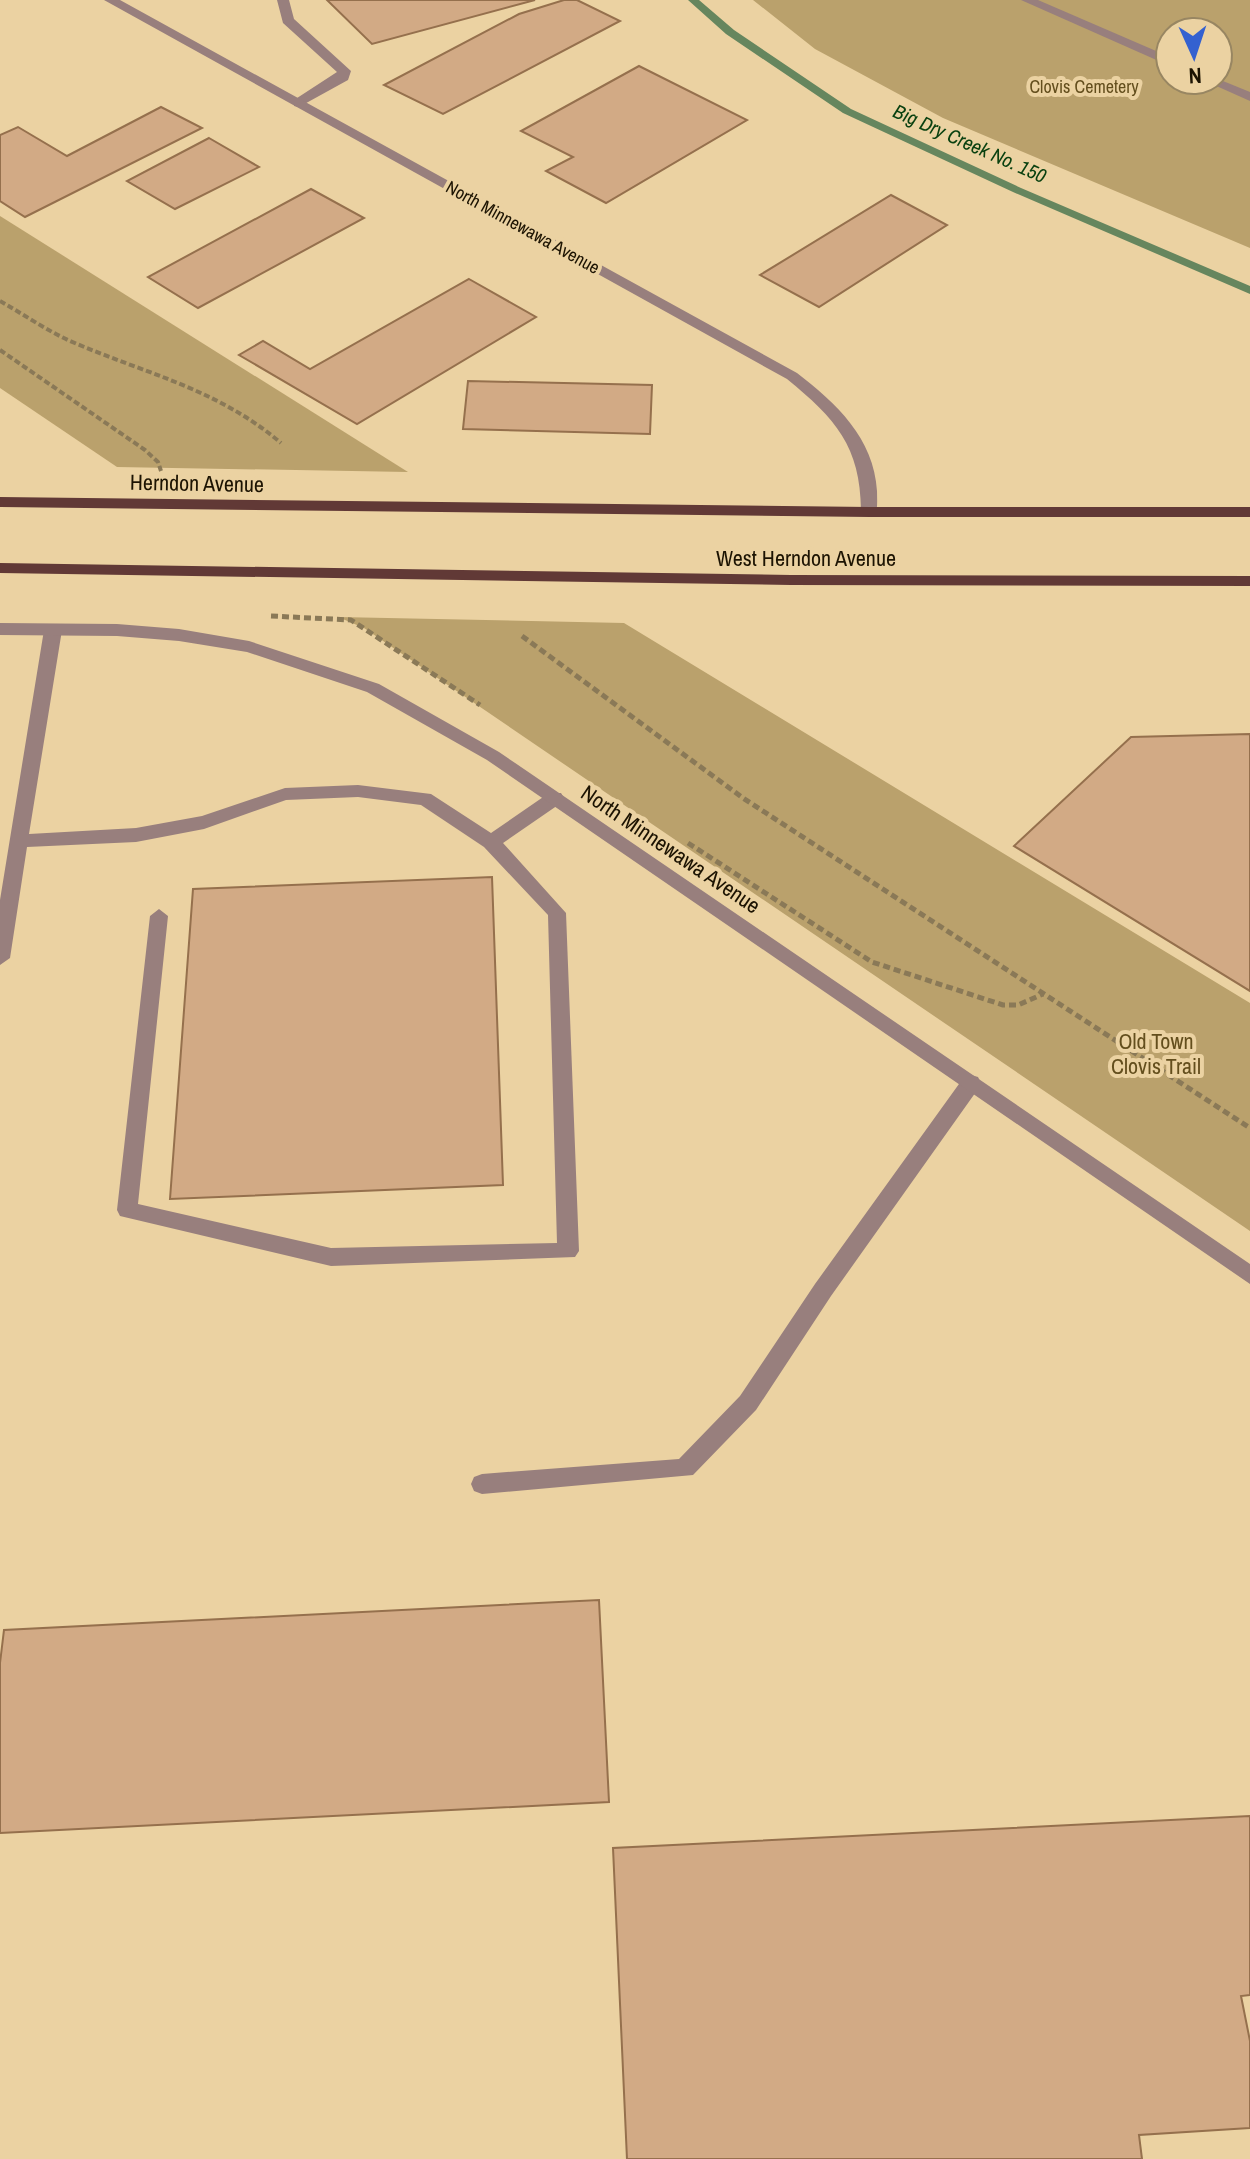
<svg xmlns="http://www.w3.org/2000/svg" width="1250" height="2159" font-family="'Archivo Narrow',sans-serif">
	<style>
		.green { fill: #baa16c; fill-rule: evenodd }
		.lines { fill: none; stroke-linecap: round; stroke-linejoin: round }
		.stream { fill: #66865e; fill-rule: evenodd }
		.building { fill: #d2aa85; stroke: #95704d; stroke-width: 2 }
		.path-far1 { stroke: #8a7957; stroke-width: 4; stroke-dasharray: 6 3; stroke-linecap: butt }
		.path { stroke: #8a7957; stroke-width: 5; stroke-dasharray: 7 4; stroke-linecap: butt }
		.lane { fill: #987f7d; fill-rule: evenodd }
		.street { fill: #987f7d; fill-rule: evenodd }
		.primary { fill: #613936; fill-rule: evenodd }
		.labels { text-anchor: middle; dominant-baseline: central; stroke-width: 8; stroke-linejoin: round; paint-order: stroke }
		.far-park-label { font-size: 18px; fill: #634e1d; stroke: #ebd2a2 }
		.far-street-label { font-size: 18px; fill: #1c1302; stroke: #ebd2a2 }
		.far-water-label { font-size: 20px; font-style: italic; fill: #0a4110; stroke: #ebd2a2 }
		.street-label { font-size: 22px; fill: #1c1302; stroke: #ebd2a2 }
		.park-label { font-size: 22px; fill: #634e1d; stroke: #ebd2a2 }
	</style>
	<rect width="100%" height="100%" fill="#ebd2a2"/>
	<g class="green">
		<path d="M753 0H1250V248L943 118 815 49ZM1170 32H1218V80H1170Z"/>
		<polygon points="0,216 408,472 117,467 0,388"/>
		<polygon points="338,617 624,623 1250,1003 1250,1231 364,628"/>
	</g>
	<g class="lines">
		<polygon class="stream" points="688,0 699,0 734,30 851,109 1021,188 1250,286 1250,294 1013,192 843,113 726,34"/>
	</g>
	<g class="building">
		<polygon points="327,0 535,0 372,44"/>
		<polygon points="564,0 577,0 620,21 443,114 384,85 519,14"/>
		<polygon points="639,66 747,120 606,203 546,171 573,157 521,131"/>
		<polygon points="161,107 202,128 25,217 0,201 0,135 18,127 67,156"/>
		<polygon points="209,138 259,167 175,209 127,181"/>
		<polygon points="311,189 364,218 198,308 148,277"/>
		<polygon points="891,195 947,225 819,307 760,275"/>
		<polygon points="469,279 536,317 357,424 239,355 263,341 310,369"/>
		<polygon points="468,381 652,385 650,434 463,429"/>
		<polygon points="1250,734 1250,991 1014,846 1131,737"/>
		<polygon points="492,877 503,1185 170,1199 193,889"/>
		<polygon points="599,1600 609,1802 0,1833 0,1663 4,1630"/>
		<polygon points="1250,1816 1250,1995 1241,1996 1250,2041 1250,2128 1139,2135 1142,2159 627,2159 613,1848"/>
	</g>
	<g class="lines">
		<g class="path-far1">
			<path d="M0 301C23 314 46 330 70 341 146 374 216 388 281 443"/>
			<polyline points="0,350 145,450 158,462 161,471"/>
		</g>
		<g class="path">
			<polyline points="271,616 351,620 480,705"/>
			<polyline points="522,636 743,798 1250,1128"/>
			<polyline points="688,843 872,962 1003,1005 1018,1005 1043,994"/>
		</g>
		<g class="lane">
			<polygon points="277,0 289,0 294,19 351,71 348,80 299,107 294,106 294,100 337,72 283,23"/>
			<polygon points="1021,0 1038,0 1170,57 1170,66"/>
			<polygon points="1218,79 1250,92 1250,101 1203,80"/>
			<polygon points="53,624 62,630 29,834 136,828 202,816 285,788 358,785 431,794 491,833 549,793 561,793 564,798 561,803 503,843 566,913 579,1251 575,1257 331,1266 120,1216 117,1210 150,916 159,909 168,916 138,1204 331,1248 557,1243 548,915 484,847 421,805 358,797 286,800 204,829 136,842 27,847 10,958 0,965 0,900 44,630"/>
			<polygon points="971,1075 978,1077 981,1083 978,1089 831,1296 756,1410 693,1475 482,1494 474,1491 471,1484 474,1477 482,1474 679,1459 740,1396 815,1284 964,1077"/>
		</g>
		<g class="street">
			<path d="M104 0H120L797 373C836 403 874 438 877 491 877 500 878 508 875 516L869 517 861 512C861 447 836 419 787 379Z"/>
			<polygon points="0,623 117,624 179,629 249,641 379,684 499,752 1250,1264 1250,1284 487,760 367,692 247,652 179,641 117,636 0,635"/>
		</g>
		<g class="primary">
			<polygon points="0,497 869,507 1250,507 1250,517 869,517 0,507"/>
			<polygon points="0,563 791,575 1250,576 1250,586 791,585 0,573"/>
		</g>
	</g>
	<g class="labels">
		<g class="far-park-label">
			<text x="1084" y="86">Clovis Cemetery</text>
		</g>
		<g class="far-street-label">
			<text transform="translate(523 227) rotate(29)">North Minnewawa Avenue</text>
		</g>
		<g class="far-water-label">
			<text transform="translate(970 143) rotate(24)">Big Dry Creek No. 150</text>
		</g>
		<g class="street-label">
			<text transform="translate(197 483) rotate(1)">Herndon Avenue</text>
			<text x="806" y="558">West Herndon Avenue</text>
			<text transform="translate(671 849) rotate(34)">North Minnewawa Avenue</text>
		</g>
		<g class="park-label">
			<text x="1156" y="1041">Old Town<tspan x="1156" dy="25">Clovis Trail</tspan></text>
		</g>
	</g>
	<g transform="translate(1194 56) rotate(177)"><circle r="38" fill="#ebd2a2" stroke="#988662" stroke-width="2"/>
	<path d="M0-6L14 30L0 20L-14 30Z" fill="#3461d0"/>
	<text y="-12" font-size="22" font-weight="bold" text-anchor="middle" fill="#1c1302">N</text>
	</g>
</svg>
